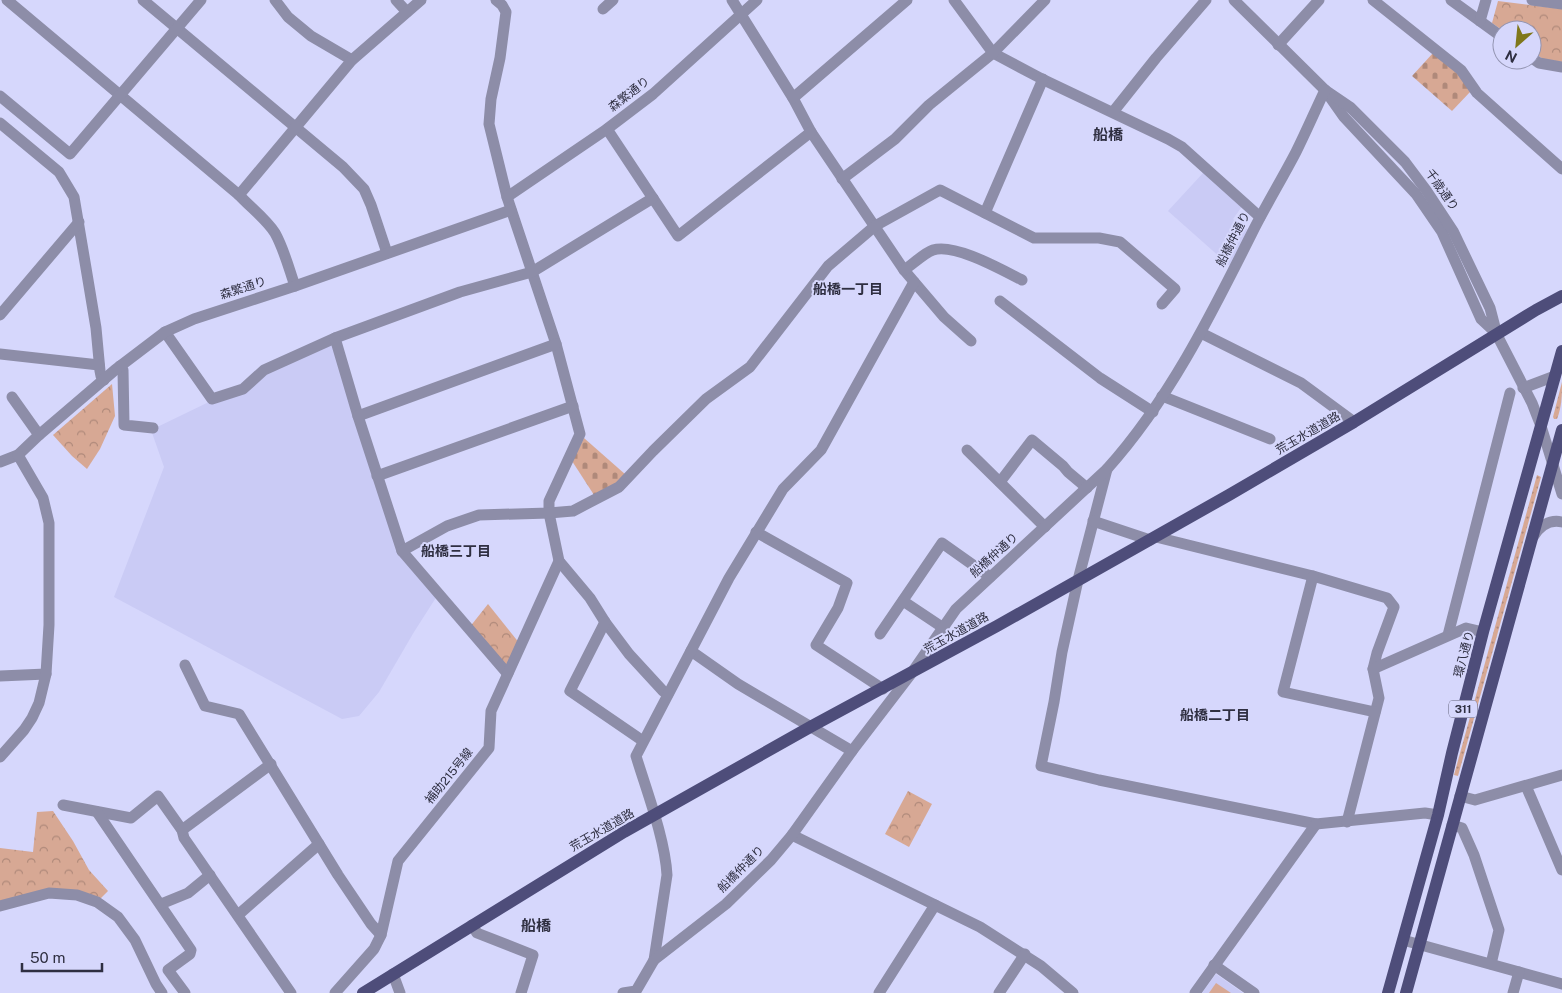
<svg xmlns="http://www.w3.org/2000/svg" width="1562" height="993" font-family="'Public Sans','Noto Sans JP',sans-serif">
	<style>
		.built { fill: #cacbf5 }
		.grass { fill: url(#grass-dots) }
		.cemetery { fill: url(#cemetery-stones) }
		.park { fill: url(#park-crowns) }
		.garden { fill: #d7a894 }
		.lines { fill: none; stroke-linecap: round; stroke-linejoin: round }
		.minor { stroke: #8d8da8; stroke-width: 11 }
		.major { stroke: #4e4d7a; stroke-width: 12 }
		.labels { text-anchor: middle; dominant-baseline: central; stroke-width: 4; stroke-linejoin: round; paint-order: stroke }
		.shield { fill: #d6d7fc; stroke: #616179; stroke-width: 1 }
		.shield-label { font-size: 11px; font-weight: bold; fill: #2f2f41 }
		.street-label { font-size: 12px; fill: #2f2f41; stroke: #d6d7fc }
		.neighbourhood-label { font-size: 14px; font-weight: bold; fill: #2f2f41; stroke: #d6d7fc }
		.quarter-label { font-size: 15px; font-weight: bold; fill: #2f2f41; stroke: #d6d7fc }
	</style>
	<defs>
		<pattern id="grass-dots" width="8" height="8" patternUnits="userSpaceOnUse" patternTransform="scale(1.25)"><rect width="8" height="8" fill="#d7a894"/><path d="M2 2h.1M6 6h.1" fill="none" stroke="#af897a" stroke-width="1.8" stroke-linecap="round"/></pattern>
		<pattern id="cemetery-stones" width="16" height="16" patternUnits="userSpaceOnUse" patternTransform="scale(1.25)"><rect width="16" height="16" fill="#d7a894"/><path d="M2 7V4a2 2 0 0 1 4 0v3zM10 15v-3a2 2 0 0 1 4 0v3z" fill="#af897a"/></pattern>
		<pattern id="park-crowns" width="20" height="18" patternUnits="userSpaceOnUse" patternTransform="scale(1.25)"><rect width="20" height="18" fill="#d7a894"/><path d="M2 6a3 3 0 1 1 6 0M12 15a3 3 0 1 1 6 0" fill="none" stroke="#af897a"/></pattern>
	</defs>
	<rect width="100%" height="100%" fill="#d6d7fc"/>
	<g class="built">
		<polygon points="1204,172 1243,205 1233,219 1250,231 1230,266 1168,211"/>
		<polygon points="334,342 401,552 437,596 414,632 379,692 359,716 342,719 114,597 164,467 151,430 213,400 265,372"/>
		<polygon points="1216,974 1243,993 1202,993"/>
	</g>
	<g class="grass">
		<path d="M1562 382C1562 395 1562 406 1557 419H1554L1553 417Z"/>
		<polygon points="1537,475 1541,477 1458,776 1454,775"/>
	</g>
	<g class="cemetery">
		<polygon points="1433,53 1459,72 1471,91 1452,111 1412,76"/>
		<polygon points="584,438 626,475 619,482 594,495 572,461"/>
	</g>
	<g class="park">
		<polygon points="1498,1 1562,9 1562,62 1543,59 1532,51 1532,30 1502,30 1492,23"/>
		<polygon points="112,384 115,416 100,449 87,469 72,456 53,435"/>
		<polygon points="488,604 520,644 508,671 469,628"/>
		<polygon points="908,791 932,804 909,847 885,834"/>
		<polygon points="53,811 73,841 89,870 108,891 99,900 77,893 0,905 0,848 33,852 37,812"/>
	</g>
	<polygon class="garden" points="1216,983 1231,993 1209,993"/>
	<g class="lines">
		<g class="minor">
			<path d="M7 0 239 195C250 207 266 219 275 233 284 249 289 269 295 286"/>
			<polyline points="143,0 343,167 364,189 371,205 387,253"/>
			<polyline points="275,0 288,17 311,36 352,60"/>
			<polyline points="396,0 407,12"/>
			<polyline points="496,0 502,5 506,12 500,58 491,99 489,124 507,197 556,344 580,434 549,501 549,513 559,561 590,598 605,622 629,654 663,691 668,694"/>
			<polyline points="732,0 793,98 811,132 904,270 944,317 971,341"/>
			<polyline points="954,0 993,53 1044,80 1168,139 1182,147 1260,217"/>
			<polyline points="1234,0 1325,90 1344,117 1416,194 1442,232 1481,319 1496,333"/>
			<polyline points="1373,0 1461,70 1477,93 1562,169"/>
			<polyline points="1451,0 1502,37"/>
			<polyline points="1532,0 1562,4"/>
			<polyline points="603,9 613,0"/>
			<polyline points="1480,21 1486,0"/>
			<polyline points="1278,45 1319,0"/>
			<polyline points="1532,58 1539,63 1562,67"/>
			<polyline points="1325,90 1350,107 1405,162 1426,190 1453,231 1490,308 1497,335 1532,403 1541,426 1562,494"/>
			<polyline points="0,96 70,154 201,0"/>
			<polyline points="793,98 907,0"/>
			<polyline points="1113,112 1156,58 1206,0"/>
			<polyline points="0,123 59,172 74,197 86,268 96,328 100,371 101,376 104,380"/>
			<polyline points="607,129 678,236 811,132"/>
			<polyline points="842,179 895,139 929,105 993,53 1045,0"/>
			<polyline points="239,195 352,60 421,0"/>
			<polyline points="507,197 607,129 653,94 757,0"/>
			<polyline points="985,213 1043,79"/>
			<path d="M904 270C912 265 924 253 933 250 955 243 1002 270 1022 280"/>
			<polyline points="1000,301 1100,378 1153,412"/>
			<polyline points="0,315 79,222"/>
			<polyline points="165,332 212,399 243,389 264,370 335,338 460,292 532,272 653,198"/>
			<polyline points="1201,333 1301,383 1354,422"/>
			<polyline points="335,338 358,416 402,551 506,672 508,673"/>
			<polyline points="0,354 99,365"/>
			<polyline points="120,366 123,370 124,425 153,428"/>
			<polyline points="1523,388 1555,376"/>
			<polyline points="1162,396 1270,439"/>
			<polyline points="12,397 39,435"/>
			<polyline points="358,416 556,344"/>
			<polyline points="967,450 1045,527"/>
			<polyline points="0,462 18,455 39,435 115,370 165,332 194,319 295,286 511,210"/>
			<polyline points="1107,469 1078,580 1062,652 1054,702 1041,766 1099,780 1316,824 1425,813 1438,815"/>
			<polyline points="377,476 573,406"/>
			<polyline points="1000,482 1032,440 1063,466 1068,472 1087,488"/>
			<polyline points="1093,521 1150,540"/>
			<polyline points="756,532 847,583 838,608 816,645 883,689"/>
			<polyline points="1156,537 1313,576 1387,598 1394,607 1377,653 1373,669 1379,698 1347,822"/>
			<path d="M1533 537C1539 527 1549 519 1562 522"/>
			<polyline points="402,551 447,526 479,515 549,513 573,511 619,487 653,451 706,399 750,367 828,266 875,226 940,190 1034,238 1099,238 1120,242 1175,289 1162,304"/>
			<polyline points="1313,576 1283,692 1375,712"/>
			<polyline points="903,601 942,627"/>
			<polyline points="605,622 570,691 643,741"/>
			<polyline points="880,634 942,543 990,577"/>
			<polyline points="1448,635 1510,393"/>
			<polyline points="691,651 738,684 852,751"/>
			<polyline points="185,665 205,706 239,714 338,875 371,924 381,935"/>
			<polyline points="1373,669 1466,628 1483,632"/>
			<polyline points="0,676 46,674"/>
			<polyline points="0,757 24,730 32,718 39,703 46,674 49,625 49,523 43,498 18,455"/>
			<polyline points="1526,786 1562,870"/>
			<polyline points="1460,796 1475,800 1562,775"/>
			<polyline points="63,805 131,818 158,796 182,830 184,838 291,993"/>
			<polyline points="97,812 191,950 190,954 168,970 185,993"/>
			<polyline points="1452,825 1462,828 1474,855 1499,930 1491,964"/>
			<polyline points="182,830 271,764"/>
			<polyline points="792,835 980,927 1041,966 1073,993"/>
			<polyline points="161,904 188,893 210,875"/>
			<polyline points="0,906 49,893 77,895 97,902 118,917 135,940 156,984 162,993"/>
			<polyline points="238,915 319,844"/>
			<polyline points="472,925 477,933 533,955 521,993"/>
			<polyline points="1403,940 1562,984"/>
			<path d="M654 960 667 875C665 839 647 792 636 756L729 578 783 489 821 450 914 282"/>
			<polyline points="1214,965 1254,993"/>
			<polyline points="393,974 400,993"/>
			<polyline points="335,993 374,949 381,935 398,861 489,748 491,711 559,561"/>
			<path d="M623 993 636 991 654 960 726 904 771 860 792 835 852 751 911 674 956 609 1107 469C1169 400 1211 315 1252 233 1266 205 1282 179 1296 152 1306 132 1315 111 1325 90"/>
			<polyline points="879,993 935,905"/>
			<polyline points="999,993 1025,954"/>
			<polyline points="1195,993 1316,824"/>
			<polyline points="1513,993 1519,972"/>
		</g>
		<g class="major">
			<polyline points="363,993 624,832 812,726 997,626 1229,495 1354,422 1536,310 1562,296"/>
			<polyline points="1388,993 1438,815 1452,753 1483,632 1562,351"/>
			<polyline points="1406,993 1562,430"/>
		</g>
	</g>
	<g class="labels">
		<rect class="shield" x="1449" y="700.5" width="28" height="17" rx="4"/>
		<g class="shield-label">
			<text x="1463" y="709">311</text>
		</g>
		<g class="street-label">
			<text transform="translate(629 94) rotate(-38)">森繁通り</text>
			<text transform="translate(1442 190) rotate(55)">千歳通り</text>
			<text transform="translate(1233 239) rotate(-63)">船橋仲通り</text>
			<text transform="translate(243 288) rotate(-18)">森繁通り</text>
			<text transform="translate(1308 433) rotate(-30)">荒玉水道道路</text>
			<text transform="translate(994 555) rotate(-42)">船橋仲通り</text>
			<text transform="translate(956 633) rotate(-29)">荒玉水道道路</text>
			<text transform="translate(1464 654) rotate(-75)">環八通り</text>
			<text transform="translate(449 776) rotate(-51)">補助215号線</text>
			<text transform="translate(602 830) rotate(-30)">荒玉水道道路</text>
			<text transform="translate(741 869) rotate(-45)">船橋仲通り</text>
		</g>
		<g class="neighbourhood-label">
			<text x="848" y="289">船橋一丁目</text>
			<text x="456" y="551">船橋三丁目</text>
			<text x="1215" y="715">船橋二丁目</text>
		</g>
		<g class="quarter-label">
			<text x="1108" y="134">船橋</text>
			<text x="536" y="925">船橋</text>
		</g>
	</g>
	<g transform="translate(1517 45) rotate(207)"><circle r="24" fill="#d6d7fc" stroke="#9394b1"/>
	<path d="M0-4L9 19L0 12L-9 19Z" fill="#7f771b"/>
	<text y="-8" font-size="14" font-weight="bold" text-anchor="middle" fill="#2f2f41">N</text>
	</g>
	<path d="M22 963v8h80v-8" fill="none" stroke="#2f2f41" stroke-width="2.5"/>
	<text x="30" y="963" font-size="15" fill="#2f2f41" stroke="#d6d7fc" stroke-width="4" paint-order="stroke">50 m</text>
</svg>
